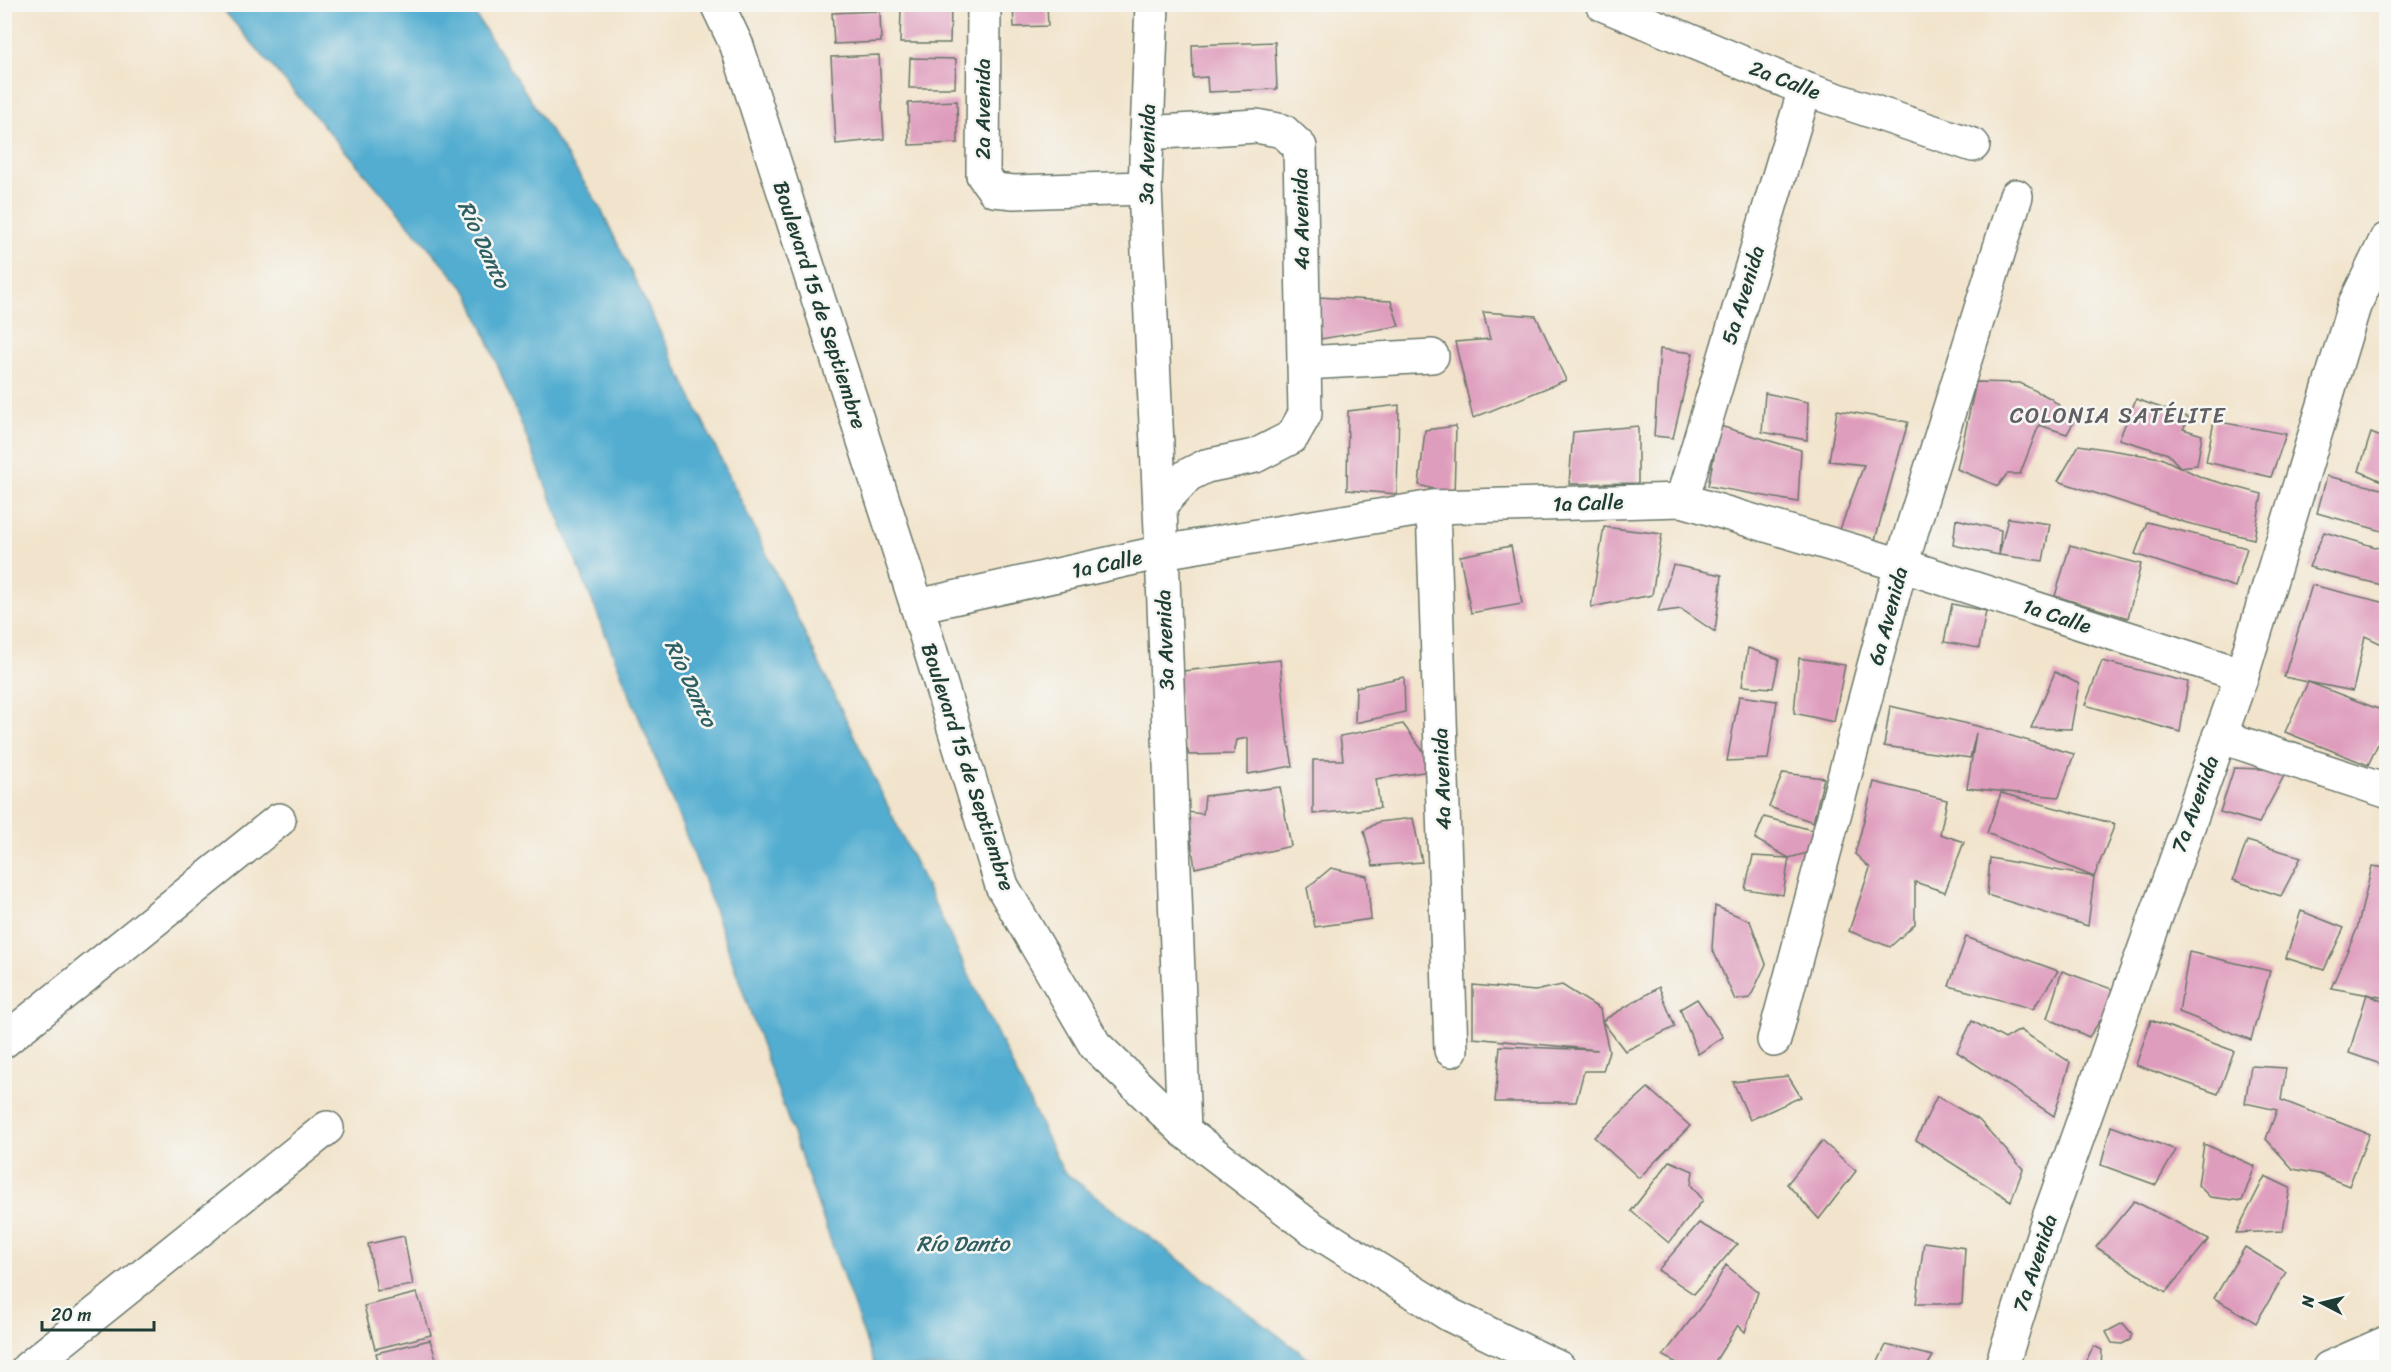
<svg xmlns="http://www.w3.org/2000/svg" width="2391" height="1372" font-family="Sriracha,sans-serif">
	<style>
		.water { fill: #52add0; stroke: #387582; stroke-width: 1.5 }
		.building { fill: #df9dbd }
		.lines { fill: none; stroke-linecap: round; stroke-linejoin: round }
		.minor-casing { stroke: #697769; stroke-width: 36 }
		.minor { stroke: #fff; stroke-width: 33 }
		.labels { text-anchor: middle; dominant-baseline: central; stroke-width: 5; stroke-linejoin: round; paint-order: stroke }
		.street-label { font-size: 21px; fill: #1f3d34; stroke: #f6f6f2 }
		.water-label { font-size: 22px; font-style: italic; fill: #2e5f63; stroke: #f6f6f2 }
		.neighbourhood-label { font-size: 22px; letter-spacing: 1.5px; fill: #625f64; stroke: #f6f6f2 }
	</style>
	<rect width="100%" height="100%" fill="#f6f6f2"/>
	<filter id="ink" filterUnits="userSpaceOnUse"><feTurbulence type="fractalNoise" baseFrequency=".0167" numOctaves="2"/><feDisplacementMap in="SourceGraphic" scale="12" xChannelSelector="R" yChannelSelector="G"/><feConvolveMatrix kernelMatrix="1 2 1 2 8 2 1 2 1" color-interpolation-filters="sRGB"/></filter>
	<filter id="wash" filterUnits="userSpaceOnUse"><feTurbulence type="fractalNoise" baseFrequency=".008" numOctaves="4" result="noise"/><feDisplacementMap in="SourceGraphic" scale="24" xChannelSelector="R" yChannelSelector="G"/><feGaussianBlur stdDeviation="1.35" result="paint"/><feColorMatrix in="noise" values="0 0 0 0 0 0 0 0 0 0 0 0 0 0 0 0 0 1.4 0 .05"/><feComposite in="paint" operator="in"/></filter>
	<g filter="url(#wash)">
		<rect width="100%" height="100%" fill="#f2e4cc"/>
		<polygon class="water" points="219,5 469,5 600,207 1063,1171 1309,1359 1327,1367 875,1367 702,875 469,294"/>
		<g id="blocks">
			<g class="building">
				<polygon points="1013,4 1047,4 1048,26 1014,27"/>
				<polygon points="901,9 951,10 950,43 900,43"/>
				<polygon points="880,11 881,42 834,44 832,13"/>
				<polygon points="1275,42 1277,89 1208,92 1207,77 1193,78 1192,45"/>
				<polygon points="879,55 884,139 836,144 831,57"/>
				<polygon points="910,58 956,59 955,88 909,88"/>
				<polygon points="957,101 958,143 909,145 908,103"/>
				<polygon points="1317,297 1391,301 1399,326 1321,339"/>
				<polygon points="1483,312 1536,316 1566,380 1473,418 1455,342 1490,339"/>
				<polygon points="1660,349 1693,353 1673,438 1654,436"/>
				<polygon points="1976,382 2020,383 2050,398 2075,419 2067,434 2039,425 2020,474 2007,474 1998,486 1957,469"/>
				<polygon points="1765,393 1808,402 1807,440 1762,432"/>
				<polygon points="2136,399 2190,418 2183,429 2202,435 2197,465 2180,467 2203,478 2262,494 2254,539 2187,523 2058,481 2079,445 2161,458 2180,467 2168,454 2119,439"/>
				<polygon points="1399,405 1397,494 1347,490 1348,411"/>
				<polygon points="1837,410 1908,422 1875,540 1839,532 1864,465 1829,461"/>
				<polygon points="2214,421 2286,434 2271,477 2206,462"/>
				<polygon points="1456,426 1454,495 1419,485 1425,430"/>
				<polygon points="1638,426 1638,483 1569,484 1573,432"/>
				<polygon points="1720,426 1801,450 1798,502 1708,486"/>
				<polygon points="2371,433 2386,439 2386,483 2359,471"/>
				<polygon points="2327,476 2386,490 2386,532 2317,513"/>
				<polygon points="2008,518 2050,524 2043,561 1999,555 1953,545 1956,519 2001,530 1999,555"/>
				<polygon points="2147,522 2247,548 2235,587 2135,554"/>
				<polygon points="1604,527 1662,534 1652,595 1591,607"/>
				<polygon points="2324,532 2386,550 2386,586 2309,567"/>
				<polygon points="2070,545 2141,564 2128,618 2055,596"/>
				<polygon points="1511,546 1522,604 1471,613 1460,556"/>
				<polygon points="1673,565 1722,575 1715,632 1681,609 1658,612"/>
				<polygon points="2312,585 2386,603 2386,646 2365,636 2353,691 2308,682 2386,712 2386,727 2368,765 2285,732 2308,682 2284,677"/>
				<polygon points="1952,604 1986,611 1979,648 1944,642"/>
				<polygon points="1748,648 1779,659 1773,688 1742,686"/>
				<polygon points="1799,658 1845,665 1834,722 1794,713"/>
				<polygon points="1280,660 1287,733 1293,766 1248,774 1248,738 1237,740 1234,754 1189,755 1182,733 1175,672"/>
				<polygon points="2102,661 2188,682 2180,732 2085,705"/>
				<polygon points="2055,672 2079,684 2071,729 2031,728"/>
				<polygon points="1404,677 1405,712 1355,723 1356,687"/>
				<polygon points="1739,696 1777,701 1768,759 1727,761"/>
				<polygon points="1890,706 1977,726 2074,754 2059,797 1967,788 1976,733 1970,758 1884,746"/>
				<polygon points="1403,724 1437,770 1376,779 1380,808 1313,814 1313,760 1343,760 1340,736"/>
				<polygon points="2234,768 2287,770 2259,823 2220,812"/>
				<polygon points="1783,773 1824,778 1813,822 1769,807"/>
				<polygon points="1874,782 1947,800 1940,834 1964,842 1945,892 1915,882 1915,924 1890,947 1849,931 1870,868 1855,854"/>
				<polygon points="1280,787 1291,846 1195,868 1187,812 1203,814 1205,796"/>
				<polygon points="2001,793 2115,824 2094,877 1987,833"/>
				<polygon points="1764,817 1812,830 1807,853 1789,858 1755,839"/>
				<polygon points="1413,818 1422,862 1373,866 1364,831 1378,822"/>
				<polygon points="2247,841 2301,857 2281,896 2233,880"/>
				<polygon points="1753,856 1789,858 1783,895 1745,889"/>
				<polygon points="1990,858 2094,877 2088,926 1987,895"/>
				<polygon points="2372,866 2386,868 2386,998 2331,988 2357,929"/>
				<polygon points="1331,868 1367,876 1371,919 1315,927 1307,888"/>
				<polygon points="1715,906 1750,921 1766,964 1750,998 1735,1000 1712,948"/>
				<polygon points="2301,911 2344,928 2324,970 2286,958"/>
				<polygon points="1966,937 2058,971 2033,1009 1949,986"/>
				<polygon points="2189,952 2270,971 2251,1040 2179,1012"/>
				<polygon points="2062,971 2120,992 2089,1037 2047,1018"/>
				<polygon points="1473,985 1535,991 1562,985 1600,1009 1602,1021 1659,987 1675,1027 1625,1051 1602,1021 1609,1051 1603,1071 1584,1071 1576,1102 1495,1102 1500,1046 1598,1050 1473,1038"/>
				<polygon points="2367,994 2386,1003 2386,1066 2349,1053"/>
				<polygon points="1697,999 1723,1037 1698,1054 1680,1009"/>
				<polygon points="2151,1020 2234,1051 2218,1094 2136,1065"/>
				<polygon points="1972,1021 2005,1039 2020,1030 2070,1062 2054,1116 1957,1052"/>
				<polygon points="2251,1066 2286,1068 2281,1100 2369,1134 2349,1186 2319,1174 2293,1169 2266,1139 2277,1110 2245,1103"/>
				<polygon points="1788,1076 1801,1097 1750,1120 1733,1082"/>
				<polygon points="1648,1088 1690,1126 1639,1178 1594,1137"/>
				<polygon points="1937,1096 1979,1120 2023,1169 2011,1201 1916,1140"/>
				<polygon points="2111,1126 2176,1150 2156,1185 2101,1165"/>
				<polygon points="1822,1141 1856,1171 1819,1219 1787,1184"/>
				<polygon points="2204,1144 2255,1166 2242,1201 2210,1197 2198,1185"/>
				<polygon points="1670,1161 1693,1171 1691,1185 1703,1200 1669,1243 1631,1211"/>
				<polygon points="2265,1176 2290,1188 2283,1231 2236,1233"/>
				<polygon points="2134,1201 2209,1239 2166,1292 2096,1247"/>
				<polygon points="1699,1223 1737,1244 1694,1294 1658,1270"/>
				<polygon points="404,1236 413,1285 377,1291 368,1244"/>
				<polygon points="1924,1242 1965,1248 1962,1304 1916,1304"/>
				<polygon points="2245,1247 2286,1272 2256,1323 2214,1298"/>
				<polygon points="1726,1265 1758,1292 1745,1332 1738,1325 1711,1368 1681,1365 1663,1356 1708,1297"/>
				<polygon points="417,1293 431,1335 375,1349 364,1306"/>
				<polygon points="2123,1323 2132,1334 2130,1340 2122,1344 2112,1343 2106,1332"/>
				<polygon points="430,1340 439,1368 380,1368 376,1353"/>
				<polygon points="1886,1345 1933,1356 1926,1368 1875,1368"/>
				<polygon points="2094,1346 2102,1350 2101,1366 2099,1368 2086,1368 2083,1366"/>
			</g>
		</g>
	</g>
	<g filter="url(#ink)">
		<use href="#blocks" fill-opacity="0" stroke="#697769" stroke-width="1.5"/>
		<g class="lines">
			<defs>
				<g id="minor">
					<polyline points="717,4 737,46 917,606 1002,886 1095,1045 1184,1131 1310,1227 1450,1315 1559,1368"/>
					<polyline points="984,4 983,175 994,190 1014,192 1145,188"/>
					<polyline points="1152,4 1145,188 1162,552 1184,1131"/>
					<polyline points="1602,4 1805,89 1973,145"/>
					<polyline points="1147,133 1256,126 1283,131 1300,147 1305,414 1292,437 1255,456 1206,466 1188,475 1160,505"/>
					<polyline points="1304,363 1432,356"/>
					<polyline points="1682,500 1805,89"/>
					<polyline points="1433,507 1451,1050"/>
					<polyline points="917,606 1162,552 1433,507 1682,500 1901,565 2242,675"/>
					<polyline points="2219,736 2386,791"/>
					<polyline points="1774,1040 1901,565 2016,196"/>
					<polyline points="4,1041 279,820"/>
					<polyline points="28,1368 327,1128"/>
					<polyline points="2001,1368 2046,1226 2242,675 2354,306 2386,240"/>
					<polyline points="2329,1368 2386,1343"/>
				</g>
			</defs>
			<use href="#minor" class="minor-casing"/>
			<use href="#minor" class="minor"/>
		</g>
	</g>
	<g class="labels">
		<g class="street-label">
			<text transform="translate(1785 80) rotate(21)">2a Calle</text>
			<text transform="translate(983 109) rotate(-90)">2a Avenida</text>
			<text transform="translate(1147 154) rotate(-89)">3a Avenida</text>
			<text transform="translate(1301 219) rotate(-91)">4a Avenida</text>
			<text transform="translate(1743 295) rotate(-73)">5a Avenida</text>
			<text transform="translate(820 305) rotate(72)">Boulevard 15 de Septiembre</text>
			<text transform="translate(1588 503) rotate(-2)">1a Calle</text>
			<text transform="translate(1107 564) rotate(-12)">1a Calle</text>
			<text transform="translate(1888 616) rotate(-75)">6a Avenida</text>
			<text transform="translate(2057 616) rotate(18)">1a Calle</text>
			<text transform="translate(1165 640) rotate(-92)">3a Avenida</text>
			<text transform="translate(968 767) rotate(72)">Boulevard 15 de Septiembre</text>
			<text transform="translate(1442 779) rotate(-92)">4a Avenida</text>
			<text transform="translate(2195 804) rotate(-70)">7a Avenida</text>
			<text transform="translate(2035 1263) rotate(-72)">7a Avenida</text>
		</g>
		<g class="water-label">
			<text transform="translate(484 244) rotate(65)">Río Danto</text>
			<text transform="translate(691 683) rotate(65)">Río Danto</text>
			<text x="963" y="1243">Río Danto</text>
		</g>
		<g class="neighbourhood-label">
			<text x="2118" y="415">COLONIA SATÉLITE</text>
		</g>
	</g>
	<rect width="2391" height="1372" fill="none" stroke="#f6f6f2" stroke-width="24"/>
	<g transform="translate(2322 1303) rotate(277)" stroke="#f6f6f2" stroke-width="4.5" paint-order="stroke">
	<path d="M0-4.5L10 22L0 15L-10 22Z" fill="#1f3d34"/>
	<text y="-9" font-size="16" font-weight="bold" text-anchor="middle" fill="#1f3d34">N</text>
	</g>
	<path d="M42 1321v9h112v-9" fill="none" stroke="#1f3d34" stroke-width="3"/>
	<text x="51" y="1321" font-size="18" fill="#1f3d34" stroke="#f6f6f2" stroke-width="4.5" paint-order="stroke">20 m</text>
</svg>
